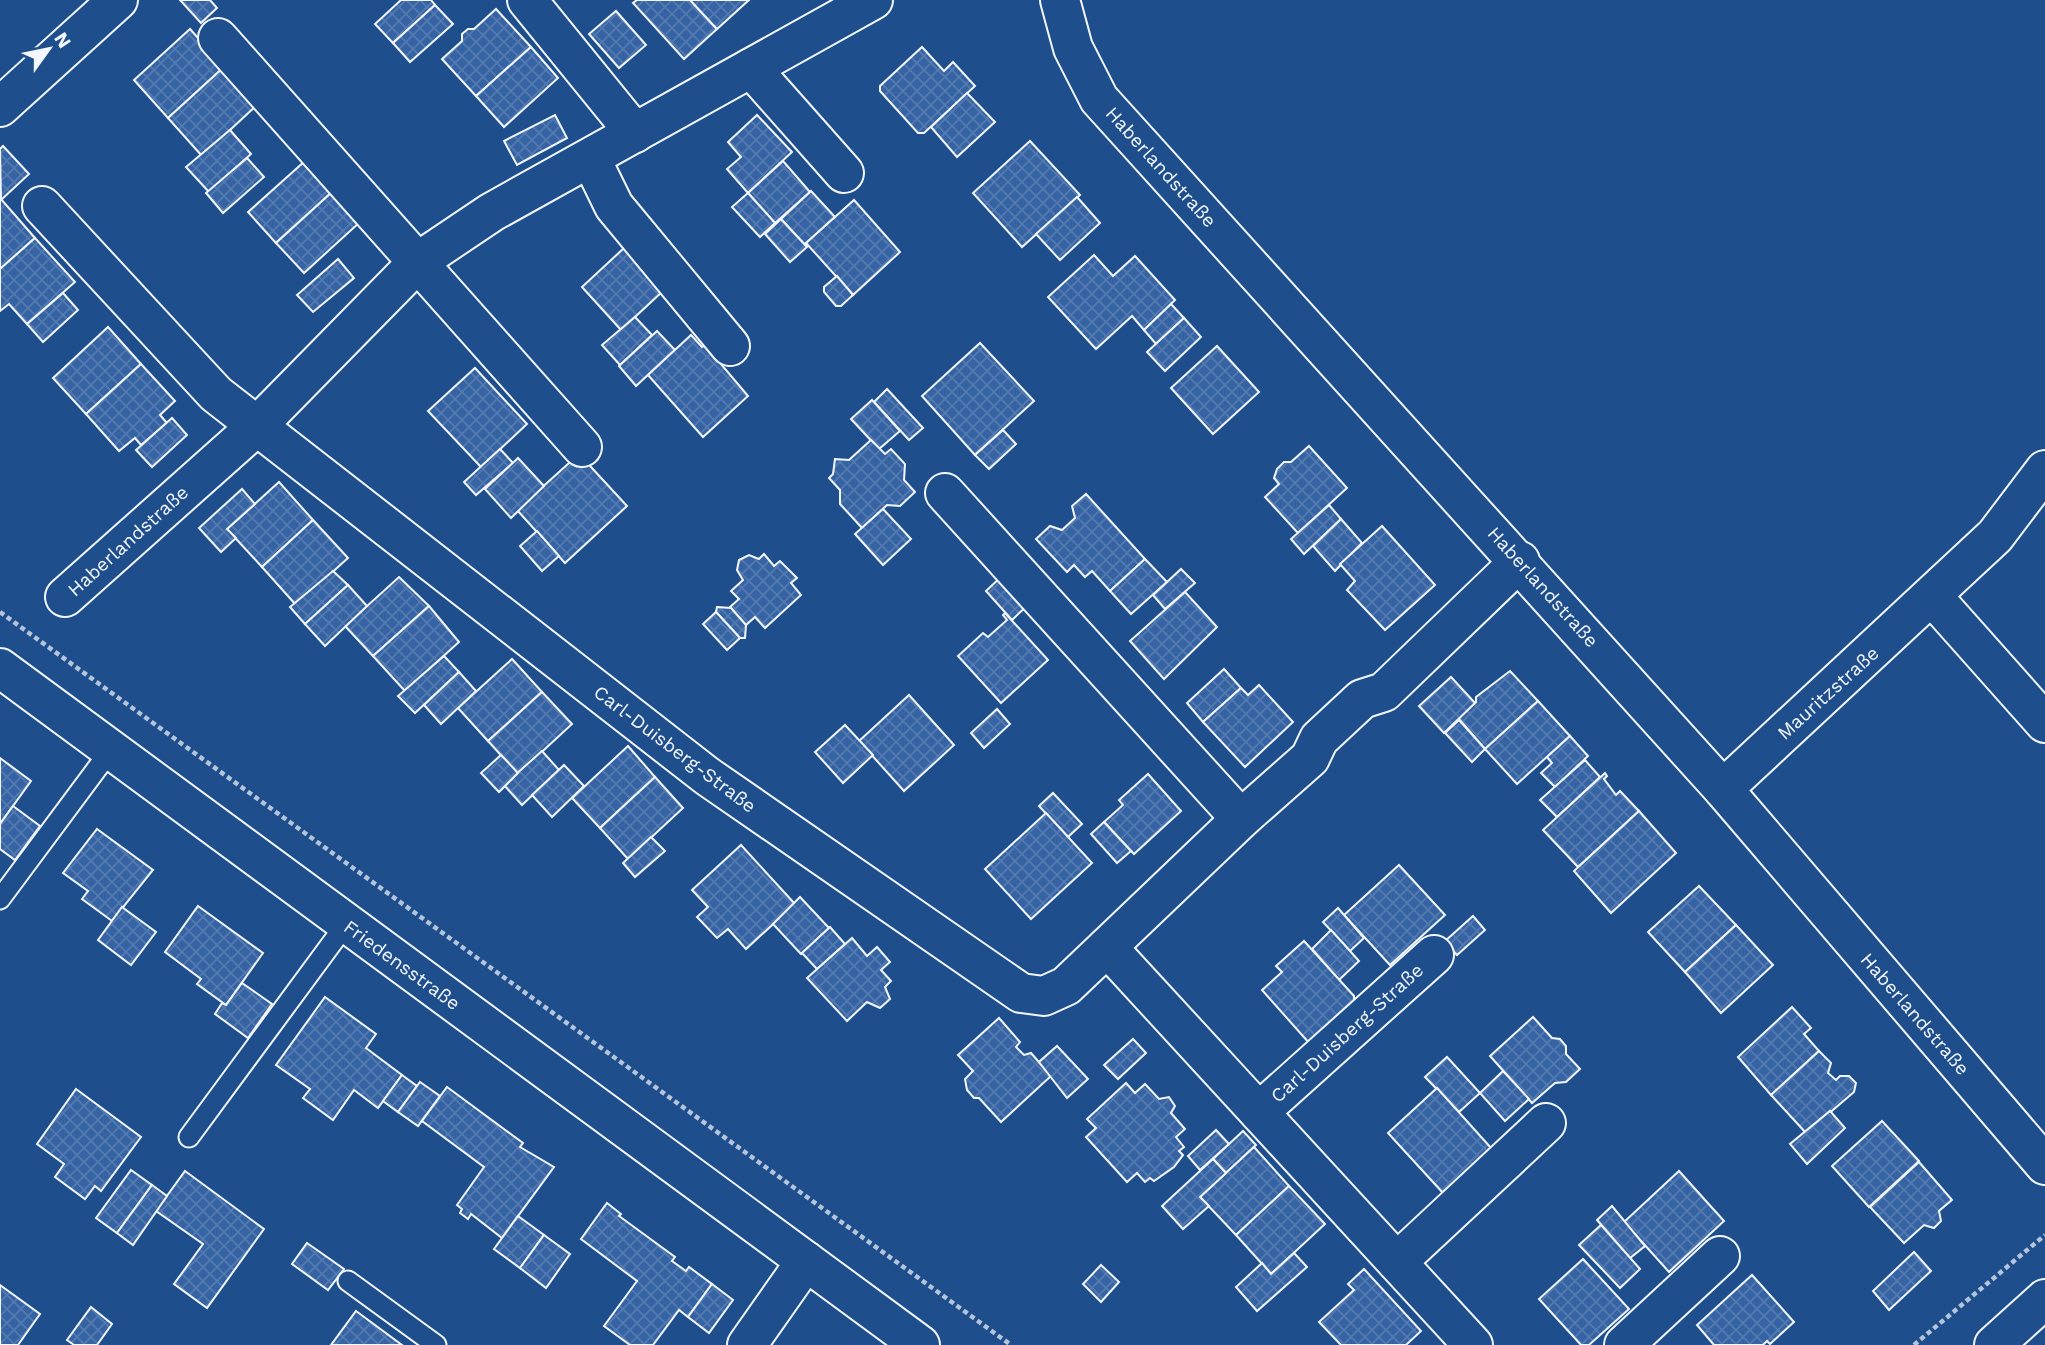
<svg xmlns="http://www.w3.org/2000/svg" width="2045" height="1345" font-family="'Work Sans',sans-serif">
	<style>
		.building { fill: url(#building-cross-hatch); stroke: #f2f6ff; stroke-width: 2 }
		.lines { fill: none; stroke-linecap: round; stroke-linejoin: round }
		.lane-casing { stroke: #f2f6ff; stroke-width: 23 }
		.street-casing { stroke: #f2f6ff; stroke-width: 42 }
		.path { stroke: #b3c4dc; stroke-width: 4.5; stroke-dasharray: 5 3.5; stroke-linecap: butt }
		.lane { stroke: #1f4e8c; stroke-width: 19 }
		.street { stroke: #1f4e8c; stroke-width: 38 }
		.labels { text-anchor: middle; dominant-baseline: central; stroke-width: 5; stroke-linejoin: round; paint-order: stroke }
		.street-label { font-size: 19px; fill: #f2f6ff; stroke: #1f4e8c }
	</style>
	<defs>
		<pattern id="building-cross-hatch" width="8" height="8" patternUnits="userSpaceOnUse" patternTransform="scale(1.75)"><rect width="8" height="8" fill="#3563a3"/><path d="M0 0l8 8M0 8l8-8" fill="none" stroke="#537ab1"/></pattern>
	</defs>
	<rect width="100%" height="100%" fill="#1f4e8c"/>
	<g class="building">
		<polygon points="180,0 210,0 217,8 201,23"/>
		<polygon points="401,0 431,0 435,5 393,43 375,24"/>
		<polygon points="637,0 690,0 717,29 684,59 633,3"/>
		<polygon points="690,0 749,0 717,29"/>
		<polygon points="435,5 453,24 410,62 393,43"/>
		<polygon points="496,9 531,47 476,96 442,59 462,41 462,34 468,29 474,29"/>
		<polygon points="616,11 646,45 619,68 589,34"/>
		<polygon points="190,29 224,67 168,118 134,80"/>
		<polygon points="531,47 558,78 504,127 476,96"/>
		<polygon points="922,47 944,71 953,62 975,86 924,133 918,133 880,91 880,86"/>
		<polygon points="224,67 258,104 202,156 168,118"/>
		<polygon points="967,93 995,122 957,157 931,127"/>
		<polygon points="555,115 567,138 517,165 504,141"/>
		<polygon points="757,115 792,152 748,193 727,169 741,157 728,142"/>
		<polygon points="230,130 251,154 209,192 186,167"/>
		<polygon points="1030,141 1080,195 1022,247 973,193"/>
		<polygon points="3,146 29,174 1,200 0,149"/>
		<polygon points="247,158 264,177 223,213 206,193"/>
		<polygon points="305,161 332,192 276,243 248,212"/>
		<polygon points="783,161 810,192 775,223 748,193"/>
		<polygon points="811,191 835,217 806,243 807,247 781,219"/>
		<polygon points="332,192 360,222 304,273 276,243"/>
		<polygon points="748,193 775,223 760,237 732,207"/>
		<polygon points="1077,197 1100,223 1060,260 1036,234"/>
		<polygon points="0,198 35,238 0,269"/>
		<polygon points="854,200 900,252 853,295 806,243"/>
		<polygon points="781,219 807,247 790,262 765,234"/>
		<polygon points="35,238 75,282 27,324 9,304 0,311 0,269"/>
		<polygon points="624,248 663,291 621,330 582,287"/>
		<polygon points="1094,255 1113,276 1135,256 1175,300 1144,330 1132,316 1096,349 1048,297"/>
		<polygon points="338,259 354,278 313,312 297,295"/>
		<polygon points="837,276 853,295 841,306 836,306 824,292 824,287"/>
		<polygon points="63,293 78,310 43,342 27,324"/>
		<polygon points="1171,304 1184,318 1156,344 1144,330"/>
		<polygon points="635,317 652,335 620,365 602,345"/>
		<polygon points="1184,318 1201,337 1165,371 1147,352"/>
		<polygon points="108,327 141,364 86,414 53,378"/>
		<polygon points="657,331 675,350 636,386 619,366"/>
		<polygon points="691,335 702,347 705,345 748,396 703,437 648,375"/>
		<polygon points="980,343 1034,401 975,455 922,396"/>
		<polygon points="1217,346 1259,392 1213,434 1171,388"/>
		<polygon points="141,364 175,401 160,415 167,423 141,445 135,438 119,451 86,414"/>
		<polygon points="475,368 527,424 481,467 428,411"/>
		<polygon points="887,389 923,428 909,440 874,402"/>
		<polygon points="872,400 900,431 879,449 851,419"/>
		<polygon points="172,418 187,435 152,467 136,450"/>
		<polygon points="1003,430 1016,444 989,469 975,455"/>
		<polygon points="871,440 885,454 891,449 905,464 904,480 915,492 900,506 887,505 862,528 840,504 840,490 829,478 833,474 835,459 849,460"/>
		<polygon points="1309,446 1347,488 1298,533 1265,497 1279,484 1274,478 1277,469 1284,462 1291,462"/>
		<polygon points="500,449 513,463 476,495 464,482"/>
		<polygon points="579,454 627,506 565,563 517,510"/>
		<polygon points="518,458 544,486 511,518 485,489"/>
		<polygon points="279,482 313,520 262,567 227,529"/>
		<polygon points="242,489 255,504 227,529 236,538 221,552 199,528"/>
		<polygon points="1086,494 1145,559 1110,591 1092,571 1085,577 1074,565 1067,572 1036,539 1050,526 1062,530 1075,518 1072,506"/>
		<polygon points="1329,505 1341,519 1304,554 1291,539"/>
		<polygon points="883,509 911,539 883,565 855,534"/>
		<polygon points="1341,519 1362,543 1335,571 1313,546"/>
		<polygon points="313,520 348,558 296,605 262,567"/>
		<polygon points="1382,526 1435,585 1385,630 1347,590 1355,581 1340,564"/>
		<polygon points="537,531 559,556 542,571 520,546"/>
		<polygon points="764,554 774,566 780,561 797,578 791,583 801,595 765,628 755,617 746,625 730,607 739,599 731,591 743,580 737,570 739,560 749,555 759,559"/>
		<polygon points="1145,559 1167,582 1131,614 1110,591"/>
		<polygon points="1181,569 1195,583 1165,609 1153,595"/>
		<polygon points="333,571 348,585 305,624 290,607"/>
		<polygon points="1004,574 1030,603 1012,620 986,591"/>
		<polygon points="399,577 429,606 373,656 345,626"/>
		<polygon points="348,585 367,606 325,646 305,624"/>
		<polygon points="1185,592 1217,627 1164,679 1130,641"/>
		<polygon points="429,606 459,642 405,691 373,656"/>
		<polygon points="717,607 731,608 746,625 745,638 740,638 716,612"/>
		<polygon points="716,612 740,638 727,650 703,624"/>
		<polygon points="1005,613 1048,660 1001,703 958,656 983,633 988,637 1007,620 1003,615"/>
		<polygon points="444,656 459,672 415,713 398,696"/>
		<polygon points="512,659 542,692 488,741 458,708"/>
		<polygon points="1224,669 1241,688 1203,722 1187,703"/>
		<polygon points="1510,671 1538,701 1485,749 1458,718 1476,702 1476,697"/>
		<polygon points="459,672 476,691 441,724 424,705"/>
		<polygon points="1451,677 1475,703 1444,733 1419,706"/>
		<polygon points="1259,685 1293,722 1245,767 1203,722 1241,688 1248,695"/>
		<polygon points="542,692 572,724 518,774 488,741"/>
		<polygon points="909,695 954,745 904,791 859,741"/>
		<polygon points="1538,701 1570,736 1517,784 1485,749"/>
		<polygon points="997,709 1010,724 984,748 971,733"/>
		<polygon points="1459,720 1485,749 1472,762 1445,733"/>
		<polygon points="845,725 873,755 843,783 815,752"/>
		<polygon points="1570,736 1588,756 1555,787 1541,773 1552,763 1547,757"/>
		<polygon points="628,746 655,777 600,828 572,798"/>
		<polygon points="542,751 559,770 522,805 504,785"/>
		<polygon points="501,755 518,773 499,792 481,773"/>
		<polygon points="0,758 31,781 0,824"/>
		<polygon points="1585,760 1600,777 1557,817 1540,800"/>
		<polygon points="564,765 584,786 552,817 532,795"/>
		<polygon points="1605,773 1607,776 1604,779 1616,795 1620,791 1639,811 1578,867 1543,830"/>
		<polygon points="1148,774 1181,811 1134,854 1104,822 1123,805 1119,800"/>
		<polygon points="655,777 683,808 628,859 600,828"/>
		<polygon points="1053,793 1082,824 1068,837 1039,806"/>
		<polygon points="13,806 40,826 15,860 0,849 0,824"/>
		<polygon points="1639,811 1676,853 1611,913 1574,871"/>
		<polygon points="1046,813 1092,863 1031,919 985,869"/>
		<polygon points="1104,822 1131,851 1117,863 1091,834"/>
		<polygon points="97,829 153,870 112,921 82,899 88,891 63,873"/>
		<polygon points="651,837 665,851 635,877 623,863"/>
		<polygon points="741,845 795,904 746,949 728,929 717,938 697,917 708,907 692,890"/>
		<polygon points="1399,865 1445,915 1390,965 1344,915"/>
		<polygon points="1699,886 1736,925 1685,972 1648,932"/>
		<polygon points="800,897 829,928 801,954 773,924"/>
		<polygon points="198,906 263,953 226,1005 197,984 201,979 165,952"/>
		<polygon points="122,907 156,932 131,965 98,940"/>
		<polygon points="1338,908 1364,938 1350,951 1323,922"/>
		<polygon points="1473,916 1485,930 1457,955 1444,942"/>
		<polygon points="1736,925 1773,965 1721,1013 1685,972"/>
		<polygon points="830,927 845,944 817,969 802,953"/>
		<polygon points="1331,930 1359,961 1339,980 1312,949"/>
		<polygon points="852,938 867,956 877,947 890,962 881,970 891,981 885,987 890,999 880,1008 867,1002 847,1021 807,978"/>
		<polygon points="1304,941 1354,996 1354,1002 1310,1044 1262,990 1282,972 1276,966"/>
		<polygon points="242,983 272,1004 248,1038 215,1014 222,1003 226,1005"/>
		<polygon points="325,997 376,1034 366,1048 402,1075 378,1108 354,1090 333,1120 303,1098 310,1089 276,1065"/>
		<polygon points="1792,1007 1811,1028 1804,1034 1819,1051 1771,1095 1738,1057"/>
		<polygon points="1533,1017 1552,1038 1560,1039 1566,1046 1566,1054 1580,1069 1566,1082 1555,1083 1532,1103 1490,1056"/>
		<polygon points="999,1018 1020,1042 1016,1047 1024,1055 1031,1053 1051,1076 1001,1122 979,1098 974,1098 967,1090 965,1079 973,1071 958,1055"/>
		<polygon points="1133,1039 1146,1053 1118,1079 1104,1065"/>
		<polygon points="1057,1046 1088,1079 1067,1098 1039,1062"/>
		<polygon points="1819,1051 1831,1063 1828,1073 1836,1080 1840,1076 1849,1076 1856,1083 1854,1092 1806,1133 1771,1095"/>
		<polygon points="1447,1057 1480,1093 1459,1112 1425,1077"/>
		<polygon points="1503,1071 1529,1099 1505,1121 1480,1093"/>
		<polygon points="402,1075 417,1086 398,1112 383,1101"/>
		<polygon points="420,1082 440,1096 418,1126 398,1112"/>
		<polygon points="1126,1083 1135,1093 1145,1084 1159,1099 1169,1097 1175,1106 1171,1113 1185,1129 1176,1137 1184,1147 1179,1151 1183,1155 1174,1167 1154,1181 1150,1178 1145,1182 1137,1173 1127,1182 1086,1137 1096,1128 1087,1119"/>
		<polygon points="447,1087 523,1143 520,1147 554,1167 502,1238 471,1214 468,1219 460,1213 462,1209 457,1205 484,1167 422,1121"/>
		<polygon points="1437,1088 1492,1149 1443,1193 1388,1133"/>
		<polygon points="76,1089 141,1137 101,1191 95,1186 85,1199 55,1177 64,1164 37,1144"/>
		<polygon points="1830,1111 1845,1128 1807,1164 1790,1144"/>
		<polygon points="1882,1121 1919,1161 1869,1207 1832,1166"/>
		<polygon points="1216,1130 1229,1144 1200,1170 1188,1156"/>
		<polygon points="1243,1131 1256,1145 1226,1173 1213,1159"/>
		<polygon points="1254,1147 1289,1186 1236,1235 1200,1197"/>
		<polygon points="1213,1159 1226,1173 1200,1197 1209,1206 1183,1229 1162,1206"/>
		<polygon points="1919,1162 1952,1200 1939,1211 1941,1221 1934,1228 1924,1225 1904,1243 1870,1207"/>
		<polygon points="131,1170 152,1185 117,1233 96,1218"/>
		<polygon points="185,1171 264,1229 207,1308 174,1284 203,1244 156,1211"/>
		<polygon points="1679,1171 1724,1221 1669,1272 1624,1222"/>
		<polygon points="152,1185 167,1196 133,1245 117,1233"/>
		<polygon points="1289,1186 1325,1224 1271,1274 1236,1235"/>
		<polygon points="607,1203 621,1214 619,1216 675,1257 672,1261 686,1271 689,1267 712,1284 688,1317 679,1310 653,1345 630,1345 604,1326 637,1281 581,1239"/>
		<polygon points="1612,1206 1645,1246 1630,1258 1597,1220"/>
		<polygon points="518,1216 544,1235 520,1268 494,1249"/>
		<polygon points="1601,1225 1640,1269 1620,1288 1579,1245"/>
		<polygon points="544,1235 570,1254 546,1288 520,1268"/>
		<polygon points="307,1243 344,1269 328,1290 292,1264"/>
		<polygon points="1914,1252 1931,1271 1889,1310 1873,1291"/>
		<polygon points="1294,1253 1307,1267 1257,1311 1236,1287 1262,1263 1271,1274"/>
		<polygon points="1583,1259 1629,1309 1589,1345 1581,1345 1539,1299"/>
		<polygon points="1101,1265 1119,1282 1101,1302 1083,1284"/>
		<polygon points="1364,1269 1421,1331 1406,1345 1341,1345 1319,1322 1354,1290 1348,1284"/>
		<polygon points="1752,1275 1794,1322 1770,1344 1767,1341 1763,1345 1714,1345 1697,1325"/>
		<polygon points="712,1284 733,1300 709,1333 688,1317"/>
		<polygon points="0,1285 40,1314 18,1345 0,1345"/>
		<polygon points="91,1307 112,1324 97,1345 74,1345 67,1340"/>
		<polygon points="356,1311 402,1345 331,1345"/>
	</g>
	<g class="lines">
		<defs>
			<g id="lane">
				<polyline points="0,899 110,751"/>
				<polyline points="189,1137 346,924"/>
				<polyline points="348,1281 436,1345"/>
			</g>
			<g id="street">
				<polyline points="527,0 635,133"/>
				<polyline points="1060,0 1073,48 1099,99 1723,789 2045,1165"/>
				<polyline points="218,38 582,447"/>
				<polyline points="751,68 844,173"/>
				<polyline points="0,107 118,0"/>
				<polyline points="591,159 614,206 730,346"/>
				<polyline points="42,206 216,394 707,776 1021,993 1044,996 1066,986 1107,947 1473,1345"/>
				<polyline points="945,493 1241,819"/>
				<polyline points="1932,596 2045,723"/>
				<polyline points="65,597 258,425 419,261 492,212 873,0"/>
				<polyline points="0,668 920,1345"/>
				<polyline points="1723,789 1995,536 2045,470"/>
				<polyline points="1107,947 1241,819 1310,758 1319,739 1362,699 1384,692 1520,561"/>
				<polyline points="1259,1112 1434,955"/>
				<polyline points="1397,1262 1546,1123"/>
				<polyline points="747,1345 806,1261"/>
				<polyline points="1624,1345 1720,1256"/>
				<polyline points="1994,1345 2045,1299"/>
			</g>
		</defs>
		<use href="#lane" class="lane-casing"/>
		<use href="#street" class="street-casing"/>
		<g class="path">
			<polyline points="0,612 1011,1345"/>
			<polyline points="1914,1345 2045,1235"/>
		</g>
		<use href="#lane" class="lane"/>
		<use href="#street" class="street"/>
	</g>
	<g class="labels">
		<g class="street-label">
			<text transform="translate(1161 167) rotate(48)">Haberlandstraße</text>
			<text transform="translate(128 541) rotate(-42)">Haberlandstraße</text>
			<text transform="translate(1543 587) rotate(48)">Haberlandstraße</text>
			<text transform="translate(1828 693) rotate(-42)">Mauritzstraße</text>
			<text transform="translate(675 749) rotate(37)">Carl-Duisberg-Straße</text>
			<text transform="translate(402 965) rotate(36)">Friedensstraße</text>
			<text transform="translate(1915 1014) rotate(49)">Haberlandstraße</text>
			<text transform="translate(1347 1033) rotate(-42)">Carl-Duisberg-Straße</text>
		</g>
	</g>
	<g transform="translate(49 49) rotate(57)" stroke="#1f4e8c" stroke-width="5" paint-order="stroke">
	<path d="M0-5L12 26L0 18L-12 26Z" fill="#f2f6ff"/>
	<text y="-10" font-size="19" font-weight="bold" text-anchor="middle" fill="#f2f6ff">N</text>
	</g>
</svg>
